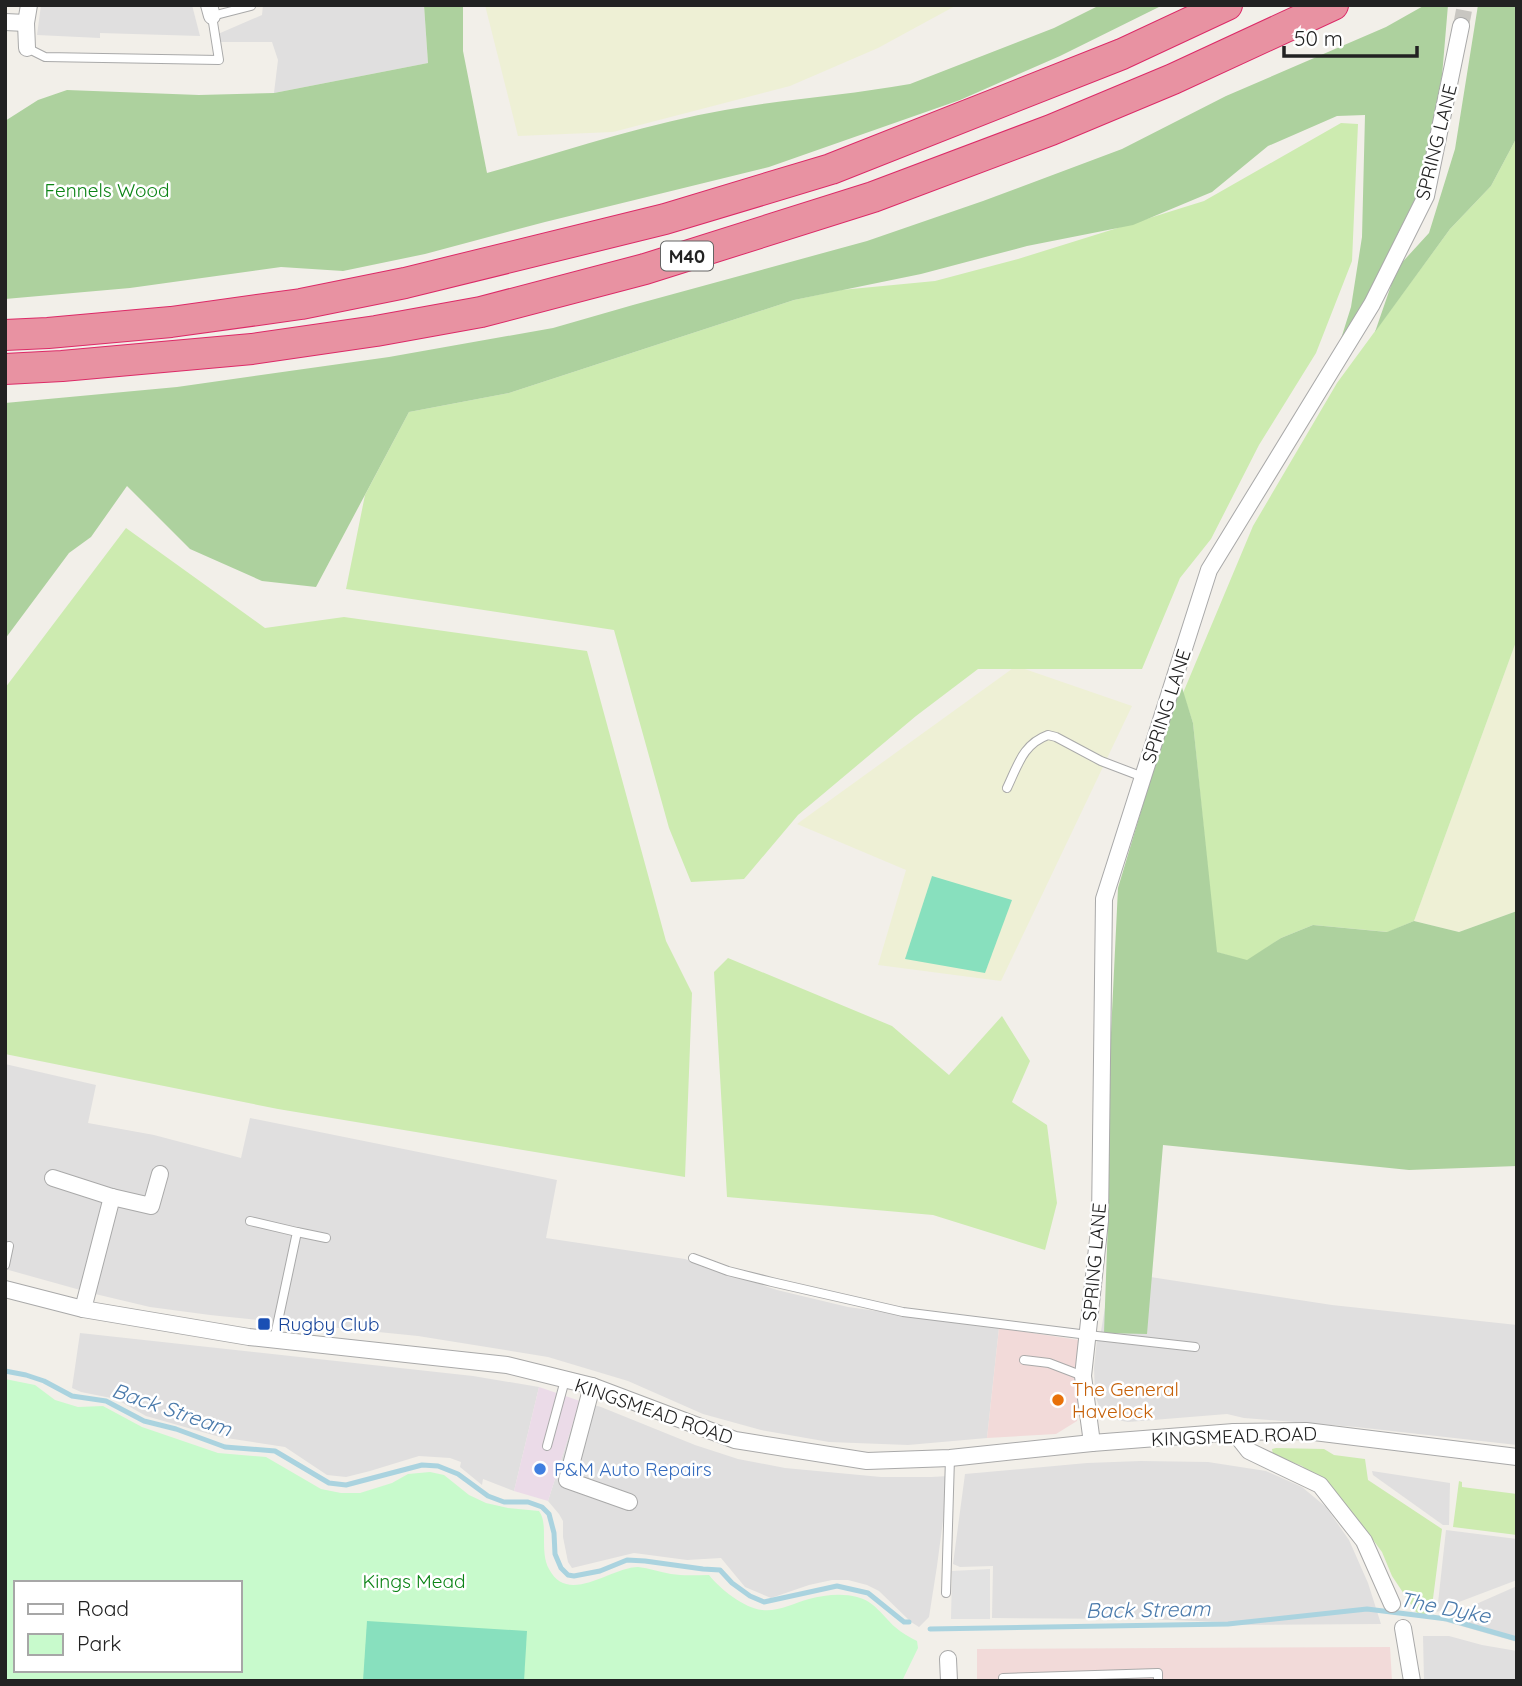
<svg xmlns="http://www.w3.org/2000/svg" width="1522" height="1686" font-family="Quicksand,sans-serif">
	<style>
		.residential { fill: #e0dfdf }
		.commercial { fill: #f2dad9 }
		.industrial { fill: #ebdbe8 }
		.farmland { fill: #eef0d5 }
		.grass { fill: #cdebb0 }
		.forest { fill: #add19e }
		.park { fill: #c8facc; fill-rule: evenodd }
		.pitch { fill: #88e0be }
		.parking { fill: #e2e2e2 }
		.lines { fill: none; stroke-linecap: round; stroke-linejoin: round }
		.stream { stroke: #aad3df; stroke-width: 5 }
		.street-tunnel { stroke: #c8c6c1; stroke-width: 16; stroke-dasharray: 16 8; stroke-linecap: butt }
		.lane-casing { stroke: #a9a9a9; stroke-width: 10 }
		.street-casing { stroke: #a9a9a9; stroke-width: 18 }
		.highway-casing { stroke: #dc2a67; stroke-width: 32 }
		.lane { stroke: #fff; stroke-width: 8 }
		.street { stroke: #fff; stroke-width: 16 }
		.highway { stroke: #e892a2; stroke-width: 30 }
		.transit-dot { fill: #1a4fb4; stroke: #fff; stroke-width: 2.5 }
		.food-dot { fill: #e8710a; stroke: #fff; stroke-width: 2.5 }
		.shop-dot { fill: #3f7fe0; stroke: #fff; stroke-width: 2.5 }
		.labels { text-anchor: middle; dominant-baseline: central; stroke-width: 5; stroke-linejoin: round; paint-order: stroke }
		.shield { fill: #fff; stroke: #646464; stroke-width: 2 }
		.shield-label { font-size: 18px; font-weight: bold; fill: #222 }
		.street-label { font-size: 19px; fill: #222; stroke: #fff }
		.park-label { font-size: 19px; fill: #0c8416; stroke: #fff }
		.transit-label { font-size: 19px; fill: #164399; stroke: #fff; text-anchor: start }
		.food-label { font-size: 19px; fill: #c56008; stroke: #fff; text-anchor: start }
		.shop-label { font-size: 19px; fill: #366cbe; stroke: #fff; text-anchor: start }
		.water-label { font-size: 21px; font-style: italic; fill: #4a7aab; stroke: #fff }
	</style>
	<rect width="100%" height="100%" fill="#f2efe9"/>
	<g class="residential">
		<polygon points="41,5 192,5 200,36 100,33 100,38 37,35"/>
		<polygon points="263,5 424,5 428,63 274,93 278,60 272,42 220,42 218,34 262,15"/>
		<polygon points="5,1064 96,1085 88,1123 154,1135 241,1158 250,1118 557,1180 546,1238 685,1259 777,1290 848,1307 999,1328 987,1438 908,1445 829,1442 761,1430 703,1414 628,1381 548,1357 418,1336 210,1315 150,1307 91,1293 5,1269"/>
		<polygon points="1118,1272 1332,1305 1517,1325 1517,1445 1356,1427 1244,1418 1227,1414 1128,1422 1112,1419 1100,1409 1095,1395 1094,1368 1097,1339 1101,1331 1109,1284"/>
		<polygon points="80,1333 473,1376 539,1387 514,1491 483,1479 482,1485 460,1467 461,1462 450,1458 419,1456 370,1471 346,1477 327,1475 285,1447 220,1437 146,1416 116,1399 81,1392 72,1388"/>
		<polygon points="580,1401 601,1407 695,1445 738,1459 785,1468 881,1477 931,1477 949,1476 937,1566 929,1617 919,1627 911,1622 879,1591 867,1585 848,1580 832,1580 809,1585 771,1598 745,1587 721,1558 687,1560 634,1553 572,1568 568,1562 563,1537 563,1521 559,1514 548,1501"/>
		<polygon points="1141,1461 1208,1462 1266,1471 1302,1487 1326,1507 1349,1540 1368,1583 1381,1624 1225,1625 1224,1622 1146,1619 992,1618 993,1566 960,1567 953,1564 965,1474 1087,1463"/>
		<polygon points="1372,1471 1450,1483 1449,1525 1443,1525 1373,1475"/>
		<polygon points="1446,1530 1517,1539 1517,1580 1459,1602 1437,1612"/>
		<polygon points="1517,1586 1517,1642 1440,1620"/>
		<polygon points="1423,1636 1449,1636 1482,1645 1517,1651 1517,1681 1424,1681"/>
	</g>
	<g class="commercial">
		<polygon points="999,1328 1079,1340 1083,1395 1077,1421 1056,1434 987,1438"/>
		<polygon points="1390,1647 1392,1681 977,1681 977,1649"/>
	</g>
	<polygon class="industrial" points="539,1387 580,1401 548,1501 514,1491"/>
	<g class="farmland">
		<polygon points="485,5 957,5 878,48 790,86 613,132 518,136"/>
		<polygon points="1517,639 1517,911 1459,932 1414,921"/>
		<polygon points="1016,666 1132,706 1001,981 878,965 906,870 797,824"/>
	</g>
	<g class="grass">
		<polygon points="1341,123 1358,124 1352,261 1316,353 1259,445 1211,539 1180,578 1142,669 978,669 916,716 798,815 744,879 691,882 669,828 614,630 346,589 365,495 409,412 509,393 794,300 841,290 935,281 1018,259 1204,201"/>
		<polygon points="1517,137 1517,639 1414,921 1388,932 1313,925 1281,938 1247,961 1216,952 1193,723 1183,693 1253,526 1337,383 1450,229 1491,186"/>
		<polygon points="126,528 265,628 344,617 587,651 666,941 692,993 685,1177 278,1109 5,1054 5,688"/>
		<polygon points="728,958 892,1026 949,1075 1002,1016 1030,1061 1012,1102 1047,1125 1057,1203 1045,1250 933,1215 727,1197 714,972"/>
		<polygon points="1276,1448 1324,1449 1334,1455 1365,1459 1368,1480 1442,1529 1431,1614 1424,1616 1416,1612 1392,1576 1382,1552 1357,1518 1319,1479 1302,1466 1273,1455 1272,1449"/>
		<polygon points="1459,1481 1462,1482 1462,1487 1517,1494 1517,1535 1453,1527"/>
	</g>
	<g class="forest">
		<path d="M424 5H463V51L487 173C566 151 644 124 725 110 786 99 849 95 910 84L1054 28 1100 5H1163L1060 56 960 100 769 167 545 222 425 254 343 271 281 267 130 288 5 299V121L38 100 67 90 199 95 274 93 428 63Z"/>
		<polygon points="1425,5 1448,5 1442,76 1422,179 1413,206 1372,294 1340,342 1351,307 1362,237 1365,115 1337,116 1268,146 1212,192 1133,225 1027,246 921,274 794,300 509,393 409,412 316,587 262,581 190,549 127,486 91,537 69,553 5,639 5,403 177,387 389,357 553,328 633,305 867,241 983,201 1122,149 1226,96 1386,27"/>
		<polygon points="1478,5 1517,5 1517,137 1491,186 1450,229 1375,332 1397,268 1429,233 1455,149"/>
		<polygon points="1180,681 1193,723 1217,952 1247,960 1281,938 1313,925 1387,932 1414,921 1459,932 1517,911 1517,1166 1409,1170 1163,1145 1147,1334 1104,1333 1108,1220 1108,1095 1118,888"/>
	</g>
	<path class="park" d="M5 1379 35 1385 55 1400 78 1407 103 1406 142 1427 218 1453 266 1457 321 1489 341 1493H360L392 1483 408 1474 430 1472 444 1475 469 1495 486 1503 508 1508 539 1511C549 1524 539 1551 549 1569 568 1606 611 1567 638 1567 649 1568 660 1572 671 1574 683 1576 696 1575 709 1575 720 1589 744 1608 762 1610 778 1612 794 1603 809 1599 824 1595 842 1593 857 1597 874 1601 883 1616 895 1627 902 1633 909 1637 917 1641L918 1648 902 1681H5ZM16 1583H240V1670H16Z"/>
	<g class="pitch">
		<polygon points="932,876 1012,900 985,973 905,959"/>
		<polygon points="367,1621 527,1631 524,1681 363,1681"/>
	</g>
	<polygon class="parking" points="990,1569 990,1619 951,1619 952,1571"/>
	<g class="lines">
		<g class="stream">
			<polyline points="5,1371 26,1375 44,1381 72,1396 106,1401 144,1421 176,1429 225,1447 275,1451 329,1483 346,1485 422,1465 438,1466 458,1474 488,1496 504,1502 528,1502 542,1507 549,1514 554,1533 555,1554 561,1568 568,1575 574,1576 600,1571 627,1560 645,1561 703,1569 720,1570 732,1583 750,1596 764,1602 837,1586 868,1593 904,1622 909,1622"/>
			<polyline points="930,1629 1228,1624 1367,1609 1447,1619 1517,1639"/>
		</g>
		<polyline class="street-tunnel" points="1461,26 1465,5"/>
		<defs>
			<g id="lane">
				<polyline points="27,48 45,57 219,60 212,16 251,6"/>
				<path d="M1007 788C1018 765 1023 744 1048 735L1056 737 1101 761 1143 777"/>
				<polyline points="250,1221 297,1232 274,1340"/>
				<polyline points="297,1232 326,1238"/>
				<polyline points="693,1258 728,1271 772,1282 903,1312 1088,1335 1195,1347"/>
				<polyline points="5,1265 9,1246"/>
				<polyline points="1024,1360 1049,1363 1083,1376"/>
				<polyline points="547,1446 565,1380"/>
				<polyline points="946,1593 950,1458"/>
				<polyline points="1003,1678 1158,1673 1158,1681"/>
			</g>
			<g id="street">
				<polyline points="209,5 212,16"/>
				<polyline points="5,22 26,23"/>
				<polyline points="27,48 26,23 29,5"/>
				<polyline points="53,1178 112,1197 151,1206 160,1174"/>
				<polyline points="5,1289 83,1309 249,1337 507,1365 592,1386 735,1440 867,1461 950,1458 1092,1443 1234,1432 1306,1431 1517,1457"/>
				<polyline points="83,1309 112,1197"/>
				<polyline points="592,1386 567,1480 629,1502"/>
				<polyline points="1234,1432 1249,1451 1320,1485 1364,1541 1392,1604"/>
				<polyline points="1092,1443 1083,1376 1100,1221 1104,899 1209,570 1372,304 1426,196 1461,26"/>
				<polyline points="1403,1628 1412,1681"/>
				<polyline points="948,1659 949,1681"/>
			</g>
			<g id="highway">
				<polyline points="5,335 48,333 171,322 301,304 405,283 665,219 831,169 1122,54 1227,5"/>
				<polyline points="5,369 62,366 252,349 376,331 481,312 645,269 873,197 1051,130 1173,79 1333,5"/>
			</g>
		</defs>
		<use href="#lane" class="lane-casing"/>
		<use href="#street" class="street-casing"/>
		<use href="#highway" class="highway-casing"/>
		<use href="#lane" class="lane"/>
		<use href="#street" class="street"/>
		<use href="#highway" class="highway"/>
	</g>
	<rect class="transit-dot" x="257" y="1317" width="14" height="14" rx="3.5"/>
	<circle class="food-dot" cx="1058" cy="1400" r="7"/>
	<circle class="shop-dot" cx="540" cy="1469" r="7"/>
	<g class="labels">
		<rect class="shield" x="661" y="241.5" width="52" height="29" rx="5"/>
		<g class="shield-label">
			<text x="687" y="256">M40</text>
		</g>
		<g class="street-label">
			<text transform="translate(1436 142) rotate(-76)">SPRING LANE</text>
			<text transform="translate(1166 706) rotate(-72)">SPRING LANE</text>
			<text transform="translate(1094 1262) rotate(-85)">SPRING LANE</text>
			<text transform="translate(654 1411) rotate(19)">KINGSMEAD ROAD</text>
			<text transform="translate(1234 1436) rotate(-2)">KINGSMEAD ROAD</text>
		</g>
		<g class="park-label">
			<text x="107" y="190">Fennels Wood</text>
			<text x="414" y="1581">Kings Mead</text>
		</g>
		<g class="transit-label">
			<text x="278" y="1324">Rugby Club</text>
		</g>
		<g class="food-label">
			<text x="1072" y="1389">The General<tspan x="1072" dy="22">Havelock</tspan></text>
		</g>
		<g class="shop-label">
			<text x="554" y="1469">P&amp;M Auto Repairs</text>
		</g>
		<g class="water-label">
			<text transform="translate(172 1409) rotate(19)">Back Stream</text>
			<text transform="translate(1445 1607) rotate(11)">The Dyke</text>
			<text transform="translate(1148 1609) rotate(-1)">Back Stream</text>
		</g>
	</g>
	<rect width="1522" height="1686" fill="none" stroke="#222222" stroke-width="14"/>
	<rect x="14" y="1581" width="228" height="91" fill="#ffffff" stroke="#a7a7a7" stroke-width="2"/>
	<rect x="28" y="1604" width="35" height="10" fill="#ffffff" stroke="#a7a7a7" stroke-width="2"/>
	<text x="77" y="1616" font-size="21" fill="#222222">Road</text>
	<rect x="28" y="1634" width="35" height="21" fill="#c8facc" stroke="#a7a7a7" stroke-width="2"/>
	<text x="77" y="1651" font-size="21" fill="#222222">Park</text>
	<path d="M1284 46v10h133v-10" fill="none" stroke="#222222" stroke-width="3.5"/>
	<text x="1294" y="46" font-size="21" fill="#222222" stroke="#ffffff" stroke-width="5" paint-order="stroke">50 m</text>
</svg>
